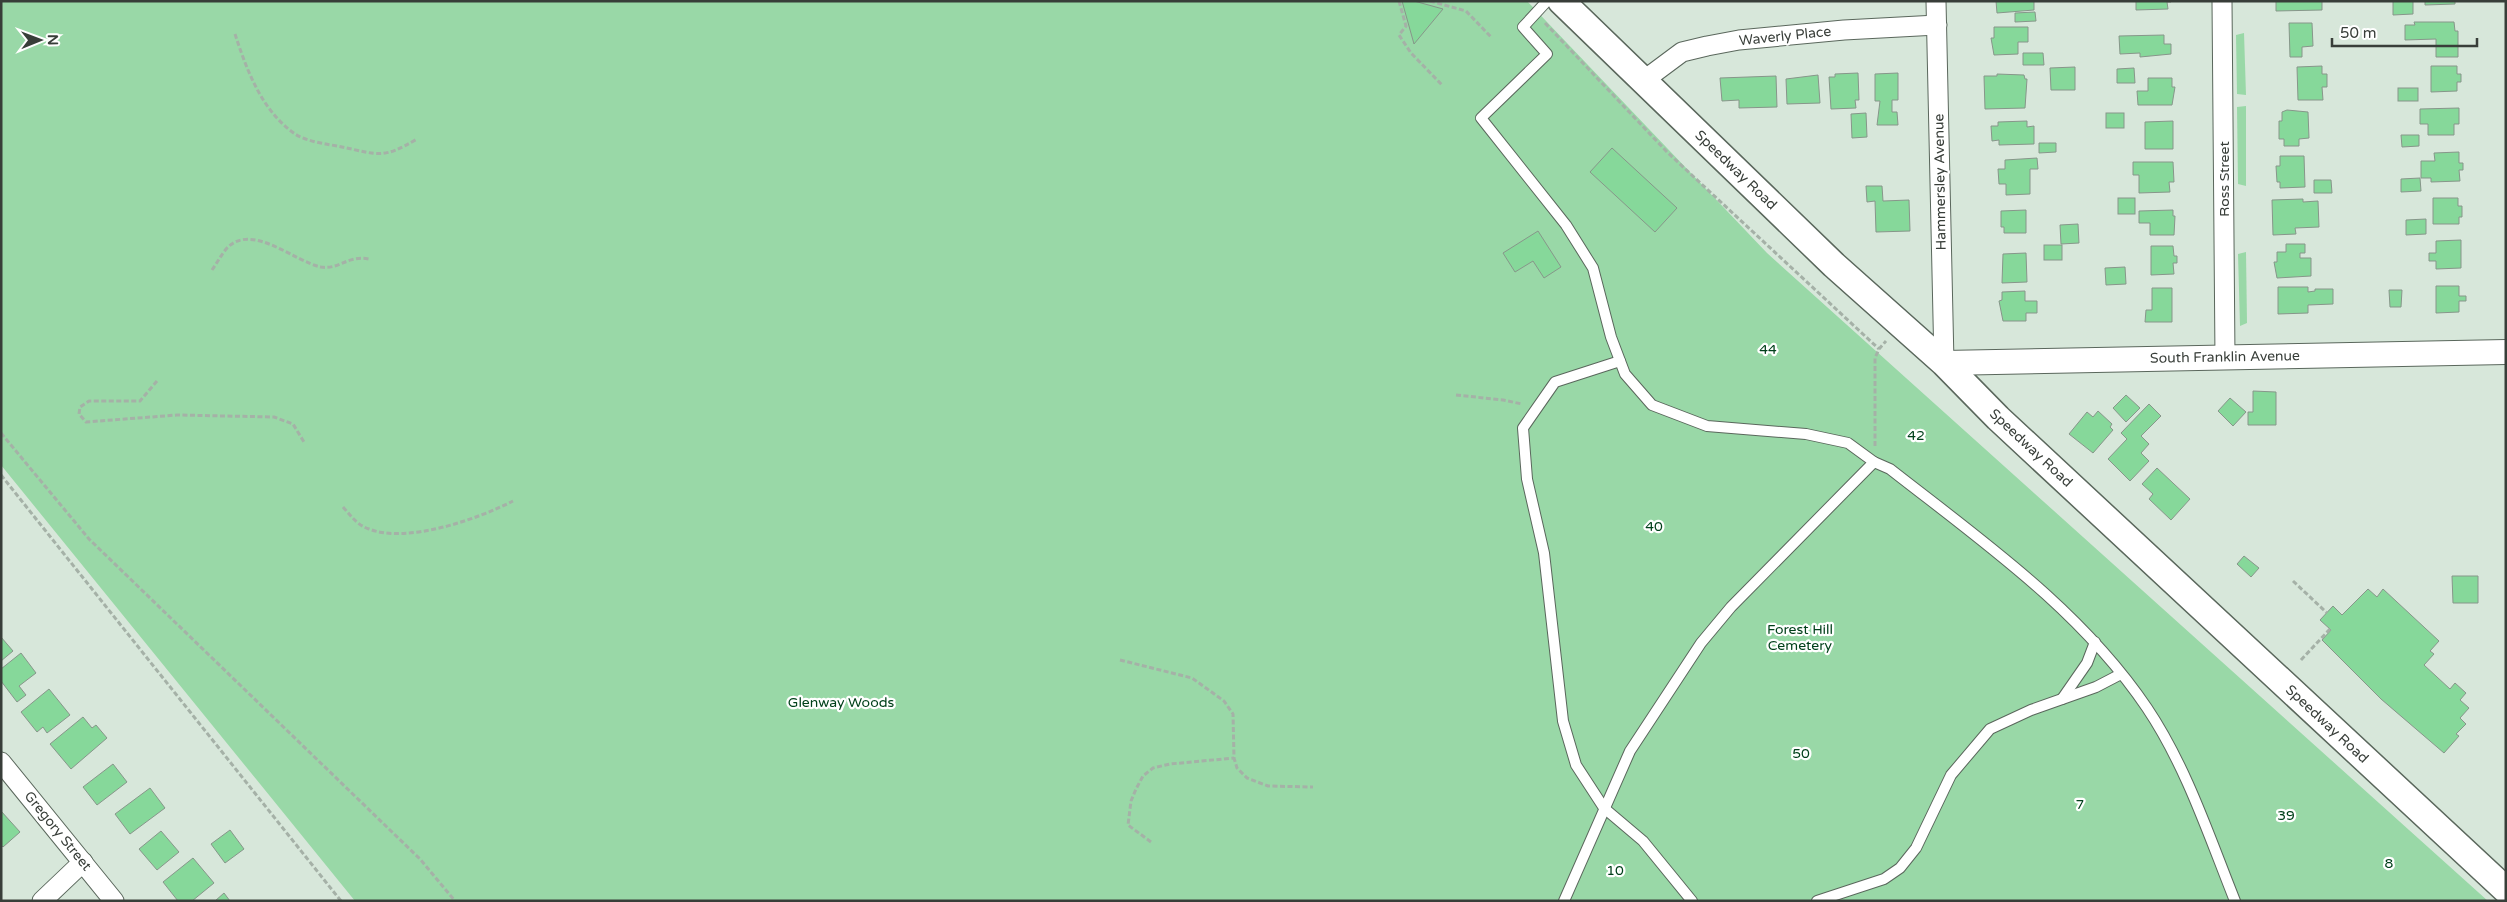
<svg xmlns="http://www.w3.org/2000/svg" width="2507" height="902" font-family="'Varela Round',sans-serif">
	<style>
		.green { fill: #99d8a7 }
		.building { fill: #86d89a; stroke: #87968a }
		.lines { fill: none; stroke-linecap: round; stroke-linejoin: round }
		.service-casing { stroke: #5a675c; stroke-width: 12 }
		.minor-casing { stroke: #5a675c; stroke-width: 21 }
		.tertiary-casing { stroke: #5a675c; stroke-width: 26 }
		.secondary-casing { stroke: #5a675c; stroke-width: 29 }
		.path { stroke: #a5b1a7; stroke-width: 3; stroke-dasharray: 5 2.5; stroke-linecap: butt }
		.service { stroke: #fff; stroke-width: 10 }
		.minor { stroke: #fff; stroke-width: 19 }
		.tertiary { stroke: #fff; stroke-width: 24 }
		.secondary { stroke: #fff; stroke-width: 26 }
		.labels { text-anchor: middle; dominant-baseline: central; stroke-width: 4.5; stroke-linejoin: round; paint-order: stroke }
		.street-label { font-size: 14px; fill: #383e39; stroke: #fff }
		.park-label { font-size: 14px; fill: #00401a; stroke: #fff }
	</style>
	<rect width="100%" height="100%" fill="#d7e7da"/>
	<g class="green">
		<polygon points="1,1 1527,1 1767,253 2488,901 355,901 1,465"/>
		<polygon points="2244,33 2246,95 2237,94 2236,35"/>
		<polygon points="2246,106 2246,186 2238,184 2237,107"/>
		<polygon points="2246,252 2247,323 2240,326 2238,254"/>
	</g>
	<g class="building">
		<polygon points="1402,1 1414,1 1443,9 1414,44"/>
		<polygon points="1996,1 2034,1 2034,10 1997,13"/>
		<polygon points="2136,1 2171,1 2171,2 2167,2 2168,9 2136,10"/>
		<polygon points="2276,1 2322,1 2322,10 2276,11"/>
		<polygon points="2393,1 2413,1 2413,14 2393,15"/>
		<polygon points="2425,1 2455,1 2455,4 2425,5"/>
		<polygon points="2035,12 2036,21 2015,22 2015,13"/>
		<polygon points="2414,22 2454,22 2455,31 2458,31 2458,57 2436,57 2436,39 2405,40 2405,25 2415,25"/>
		<polygon points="2289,23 2312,23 2313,46 2302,47 2302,57 2290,57"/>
		<polygon points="1994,27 2028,27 2028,42 2018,42 2018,54 1994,55 1991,38 1994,38"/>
		<polygon points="2164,35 2164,44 2171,44 2171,54 2140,57 2140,53 2120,54 2119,36"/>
		<polygon points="2023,53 2043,53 2044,65 2023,65"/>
		<polygon points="2322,66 2322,74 2327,74 2327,87 2322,87 2323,100 2298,100 2297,67"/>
		<polygon points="2431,66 2457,66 2457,74 2461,74 2461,82 2457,82 2457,91 2431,92"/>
		<polygon points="2075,67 2075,90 2051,90 2050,68"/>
		<polygon points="2134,68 2135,83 2117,83 2117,69"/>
		<polygon points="1858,73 1859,100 1855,100 1856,108 1831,109 1829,77 1835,77 1835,74"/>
		<polygon points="1898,73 1898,100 1892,100 1892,112 1897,112 1898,125 1877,125 1880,101 1875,101 1875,74"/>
		<polygon points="1997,74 2024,75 2025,79 2027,79 2025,108 1985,109 1984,76 1997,76"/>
		<polygon points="1818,75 1820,103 1787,104 1786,79"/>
		<polygon points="1776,76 1777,107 1739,108 1739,100 1722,101 1720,78"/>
		<polygon points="2148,78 2172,78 2172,87 2175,87 2172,105 2138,105 2137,91 2148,91"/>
		<rect x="2398" y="88" width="20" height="13"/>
		<polygon points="2459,108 2459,124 2454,124 2454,135 2428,135 2428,124 2420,124 2420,109"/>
		<polygon points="2287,110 2308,112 2309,138 2299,139 2299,146 2284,146 2284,139 2279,139 2279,121 2282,121 2282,112"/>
		<polygon points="1866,113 1867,137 1852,138 1851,114"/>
		<rect x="2106" y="113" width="18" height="15"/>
		<polygon points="2027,121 2027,127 2034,126 2034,144 1999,145 1999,140 1992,141 1991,126 1998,126 1998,122"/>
		<polygon points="2173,121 2173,149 2145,149 2145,122"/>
		<polygon points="2401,135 2419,135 2419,146 2402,147"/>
		<polygon points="2039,143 2056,143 2056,152 2039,153"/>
		<polygon points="1612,148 1677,208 1655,232 1590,172"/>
		<polygon points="2459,152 2459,163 2463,163 2463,170 2459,170 2460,181 2431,182 2431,178 2421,178 2421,161 2435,161 2434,153"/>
		<polygon points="2280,156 2304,156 2305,187 2280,188 2280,182 2277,182 2276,166 2280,166"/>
		<polygon points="2037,158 2038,169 2030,169 2030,194 2006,195 2006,184 1999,184 1998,169 2005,169 2005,160"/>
		<polygon points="2133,162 2173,162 2174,182 2169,182 2170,192 2139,193 2139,175 2133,175"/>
		<polygon points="2420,178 2421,191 2401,192 2401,179"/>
		<polygon points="2314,180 2331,180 2332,193 2314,193"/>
		<polygon points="1866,186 1882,186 1883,201 1909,200 1910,231 1876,232 1875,201 1867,202"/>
		<rect x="2118" y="198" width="17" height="16"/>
		<polygon points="2433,198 2458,198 2458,206 2462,206 2462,217 2459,217 2459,224 2433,224"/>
		<polygon points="2303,199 2303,202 2318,201 2319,227 2295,228 2296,234 2273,235 2272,200"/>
		<polygon points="2026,210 2026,233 2004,233 2004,227 2001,227 2001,211"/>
		<polygon points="2173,210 2173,216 2175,216 2174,235 2150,235 2150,223 2139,223 2139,211"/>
		<polygon points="2426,219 2426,234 2406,235 2406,220"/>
		<polygon points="2078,224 2079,243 2061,244 2060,225"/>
		<polygon points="1538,231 1561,267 1544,278 1533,261 1515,272 1503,253"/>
		<polygon points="2461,240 2461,268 2436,269 2436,261 2429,261 2429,253 2436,253 2436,241"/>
		<polygon points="2286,244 2305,244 2305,253 2300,253 2300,258 2311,258 2311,276 2277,278 2274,262 2277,262 2277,252 2286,252"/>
		<rect x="2044" y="245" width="18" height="15"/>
		<polygon points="2151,246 2173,246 2174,256 2177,256 2177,263 2173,263 2174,274 2151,275"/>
		<polygon points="2026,253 2027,282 2002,283 2003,254"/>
		<polygon points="2125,267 2126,284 2106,285 2105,268"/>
		<polygon points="2436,286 2459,286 2459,296 2466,296 2466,301 2459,301 2459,312 2436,313"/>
		<polygon points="2278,287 2308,287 2308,292 2315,291 2315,289 2333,289 2333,304 2308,305 2308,313 2278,314"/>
		<polygon points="2152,288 2172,288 2172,322 2145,322 2146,310 2152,310"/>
		<polygon points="2389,290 2402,290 2401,307 2390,307"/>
		<polygon points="2025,291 2025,301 2037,301 2037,313 2026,313 2026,321 2003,321 1999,301 2002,300 2002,292"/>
		<polygon points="2253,391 2276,392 2276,425 2248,425 2248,412 2253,412"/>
		<polygon points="2126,395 2140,408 2126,422 2113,408"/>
		<polygon points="2230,398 2246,412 2233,426 2218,411"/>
		<polygon points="2149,404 2161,416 2141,436 2149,444 2141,453 2149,461 2130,481 2108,459 2127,439 2121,433"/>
		<polygon points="2098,411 2112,424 2110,427 2113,430 2093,453 2069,434 2087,412 2093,417"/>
		<polygon points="2157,468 2190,499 2171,520 2149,499 2153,494 2142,484"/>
		<polygon points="2244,556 2259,568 2251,577 2237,564"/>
		<polygon points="2452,576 2478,576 2478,603 2453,603"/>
		<polygon points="2368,589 2377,597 2383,589 2439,641 2430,651 2434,654 2424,665 2450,689 2455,683 2466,693 2460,700 2469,708 2460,718 2466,724 2456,734 2459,736 2444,753 2381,699 2322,640 2331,630 2320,620 2333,606 2342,615"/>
		<polygon points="1,637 13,651 1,661"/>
		<polygon points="21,653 36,673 19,686 26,695 17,702 1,681 1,669"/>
		<polygon points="49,689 70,715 47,733 43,727 37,732 21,712"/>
		<polygon points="83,717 92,728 96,725 107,738 71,769 50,744"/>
		<polygon points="113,764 127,782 97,805 83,787"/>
		<polygon points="150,788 165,808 130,834 115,814"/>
		<polygon points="1,811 20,832 3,847 1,845"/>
		<polygon points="230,830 244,849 225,863 211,844"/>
		<polygon points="161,831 179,852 157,870 139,849"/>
		<polygon points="193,858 214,883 192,901 178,901 163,882"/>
		<polygon points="224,893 230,901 215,901"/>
	</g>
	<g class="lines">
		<defs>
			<g id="service">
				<path d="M1547 1 1523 27 1547 54 1481 118 1566 225 1593 268 1611 337 1625 374 1652 405 1707 426 1806 434 1848 443 1874 462 1890 469C1982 541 2081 610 2147 708 2186 766 2209 836 2235 901"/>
				<polyline points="1620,361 1555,382 1523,428 1527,479 1544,553 1563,721 1576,765 1604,808 1643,841 1692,901"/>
				<polyline points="2062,699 2087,663 2095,642"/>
				<polyline points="1564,901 1630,751 1701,643 1731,607 1874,462"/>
				<polyline points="1817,901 1884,879 1900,868 1916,848 1951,775 1990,729 2031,710 2096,687 2121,674"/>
			</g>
			<g id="minor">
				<polyline points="1936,1 1944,363"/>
				<polyline points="2222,1 2225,357"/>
				<polyline points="1643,81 1682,52 1707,46 1739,40 1844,30 1937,25"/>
				<polyline points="1,762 114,901"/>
				<polyline points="42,901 83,862"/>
			</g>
			<polyline id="tertiary" points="1944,363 2506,352"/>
			<polyline id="secondary" points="1561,1 1834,265 1944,363 1998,418 2506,890"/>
		</defs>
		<use href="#service" class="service-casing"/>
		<use href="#minor" class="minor-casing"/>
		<use href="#tertiary" class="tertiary-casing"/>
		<use href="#secondary" class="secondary-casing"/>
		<g class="path">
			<polyline points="1399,1 1406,26 1399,35 1411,53 1443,86"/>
			<polyline points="1430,1 1466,11 1491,37"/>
			<polyline points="1545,23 1667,152 1879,349"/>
			<path d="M235 34C247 71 262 111 295 134 307 142 328 144 342 147 380 155 383 159 417 139"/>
			<path d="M212 270C217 263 221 255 227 248 252 222 295 262 321 267 339 270 347 255 369 259"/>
			<polyline points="157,381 140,401 89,401 80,407 79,414 86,422 177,415 274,417 293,424 304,442"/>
			<polyline points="1456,395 1503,400 1522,404"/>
			<polyline points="1,433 89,539 420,859 455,901"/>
			<polyline points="1875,446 1875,358 1879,349 1886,341"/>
			<polyline points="1,475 341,901"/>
			<path d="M343 507C351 516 357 525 369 529 407 544 478 519 513 501"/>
			<polyline points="2293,581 2327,613"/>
			<polyline points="1120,660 1192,678 1224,701 1233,714 1234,758 1237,768 1247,778 1268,786 1313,787"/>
			<polyline points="2301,660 2330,629"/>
			<polyline points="1151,842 1128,825 1131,801 1136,789 1143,776 1153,768 1170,764 1234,758"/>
		</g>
		<use href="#service" class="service"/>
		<use href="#minor" class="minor"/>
		<use href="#tertiary" class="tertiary"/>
		<use href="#secondary" class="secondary"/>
	</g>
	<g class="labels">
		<g class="street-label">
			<text transform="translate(1785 36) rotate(-6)">Waverly Place</text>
			<text transform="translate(1736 170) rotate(44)">Speedway Road</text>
			<text transform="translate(2224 179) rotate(-90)">Ross Street</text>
			<text transform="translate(1940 182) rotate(-91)">Hammersley Avenue</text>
			<text transform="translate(2225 357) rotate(-1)">South Franklin Avenue</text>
			<text transform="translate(2031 448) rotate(43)">Speedway Road</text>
			<text transform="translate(2327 724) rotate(43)">Speedway Road</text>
			<text transform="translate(58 831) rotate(51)">Gregory Street</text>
		</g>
		<g class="park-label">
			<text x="1768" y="349">44</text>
			<text x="1916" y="435">42</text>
			<text x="1654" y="526">40</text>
			<text x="1800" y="629">Forest Hill<tspan x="1800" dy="16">Cemetery</tspan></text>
			<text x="841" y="702">Glenway Woods</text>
			<text x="1801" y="753">50</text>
			<text x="2080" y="804">7</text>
			<text x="2286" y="815">39</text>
			<text x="2389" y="863">8</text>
			<text x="1615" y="870">10</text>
		</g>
	</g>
	<rect width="2507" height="902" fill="none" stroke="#383e39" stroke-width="5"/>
	<g transform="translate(40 40) rotate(89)" stroke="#ffffff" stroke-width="4" paint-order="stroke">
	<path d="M0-4L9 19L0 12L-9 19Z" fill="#383e39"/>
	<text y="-8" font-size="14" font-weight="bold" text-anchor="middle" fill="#383e39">N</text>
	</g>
	<path d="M2332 38v8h145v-8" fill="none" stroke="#383e39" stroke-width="2.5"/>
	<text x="2340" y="38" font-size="15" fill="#383e39" stroke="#ffffff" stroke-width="4" paint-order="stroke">50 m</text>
</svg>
